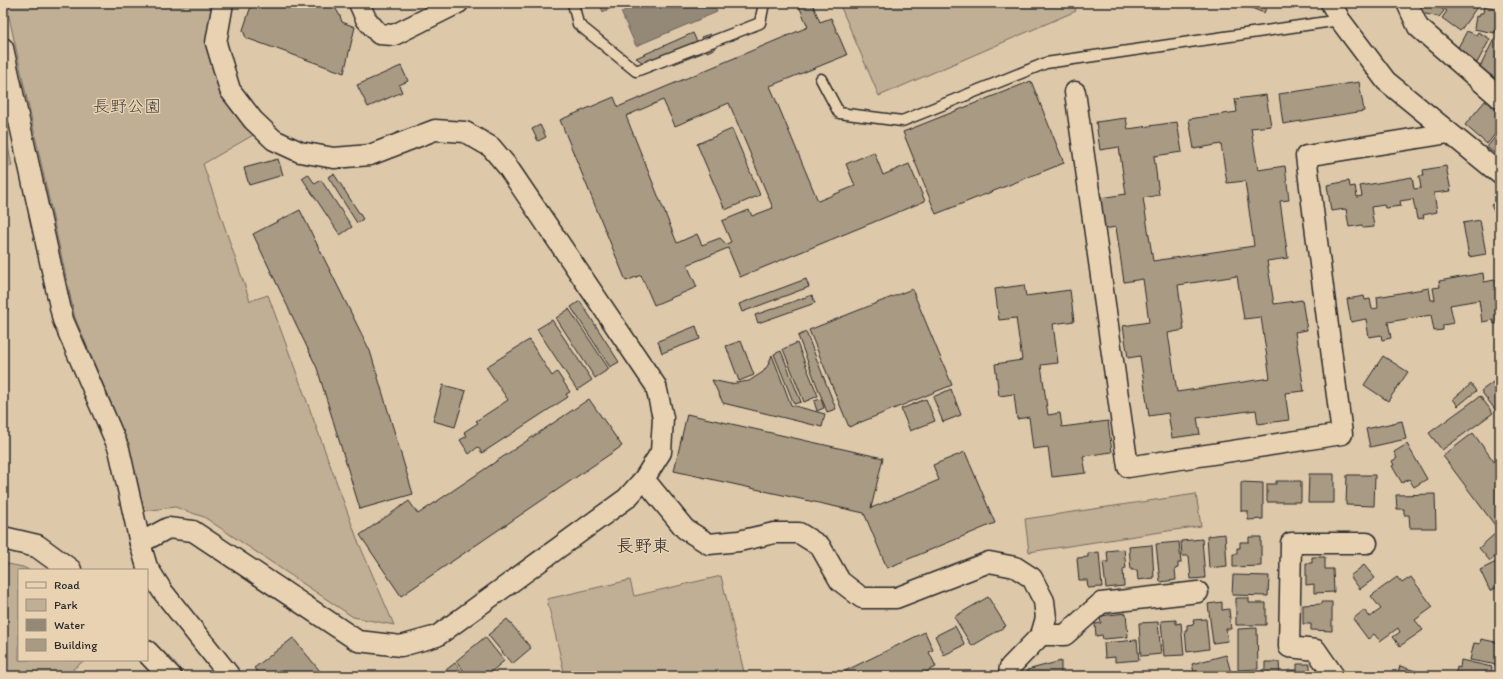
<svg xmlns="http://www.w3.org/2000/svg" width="1503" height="679" font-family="Itim,'Klee One',sans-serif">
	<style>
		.green { fill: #c0ae95; stroke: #766c60 }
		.water { fill: #948877; stroke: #6a6359 }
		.building { fill: #a99a84; stroke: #2b2b2b; fill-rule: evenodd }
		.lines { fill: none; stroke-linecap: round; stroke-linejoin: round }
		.service-casing { stroke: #2b2b2b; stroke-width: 13 }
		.minor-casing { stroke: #2b2b2b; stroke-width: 23 }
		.tertiary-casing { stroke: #2b2b2b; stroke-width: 25 }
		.service { stroke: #e9d2b2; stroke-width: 10 }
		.minor { stroke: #e9d2b2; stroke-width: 20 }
		.tertiary { stroke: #e9d2b2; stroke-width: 22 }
		.labels { text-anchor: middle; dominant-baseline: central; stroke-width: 3; stroke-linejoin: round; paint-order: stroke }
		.park-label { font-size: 17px; fill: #413f3b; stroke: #e9d2b2 }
		.neighbourhood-label { font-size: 18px; fill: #2b2b2b; stroke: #e9d2b2 }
	</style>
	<rect width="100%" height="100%" fill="#dec8aa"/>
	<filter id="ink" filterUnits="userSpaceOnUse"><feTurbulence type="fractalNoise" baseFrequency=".025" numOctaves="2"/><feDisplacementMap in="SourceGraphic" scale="8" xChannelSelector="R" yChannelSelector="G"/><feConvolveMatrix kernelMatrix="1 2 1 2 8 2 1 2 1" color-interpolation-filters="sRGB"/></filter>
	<g filter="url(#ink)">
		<g class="green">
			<polygon points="6,3 215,3 209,45 255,134 203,164 250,301 268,295 358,541 394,625 353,617 204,517 175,507 144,511 128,443 75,318"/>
			<polygon points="839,3 1073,3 1076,11 879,96"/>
			<polygon points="3,123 12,166 3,168"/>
			<polygon points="1196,494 1201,526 1029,552 1025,519"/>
			<polygon points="3,563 23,567 29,570 19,570 19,660 85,660 73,669 77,676 3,676"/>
			<polygon points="721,576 745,676 565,676 547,599 630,580 634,596"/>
		</g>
		<g class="water">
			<polygon points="599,3 623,3 603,12"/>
			<polygon points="643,3 713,3 717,12 636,46 621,12"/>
		</g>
		<g class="building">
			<polygon points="252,3 330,3 329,5 336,9 340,16 342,22 355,27 344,73 246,38 243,30"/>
			<path d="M807 3H812L820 22 831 18 847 55 770 86 818 201 855 186 846 164 874 152 883 175 909 164 925 201 740 277 728 248 687 265 697 287 654 305 641 275 626 281 560 120 614 97 618 107 808 27 799 6ZM663 100 675 126 729 103 773 208 752 216 749 210 722 221 731 242 726 244 720 238 702 245 697 234 677 243 626 116Z"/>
			<polygon points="1239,3 1268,3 1264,13"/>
			<polygon points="1419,3 1445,3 1441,8 1444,11 1439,17 1417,12"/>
			<polygon points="1448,3 1480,3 1460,31 1442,18 1447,11 1444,9"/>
			<polygon points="1484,6 1500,9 1495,33 1474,29 1476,16 1479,17 1480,13 1483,13"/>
			<polygon points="1467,31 1476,35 1478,32 1490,39 1477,63 1456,51"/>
			<polygon points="693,33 702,53 674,64 672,60 652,69 636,58"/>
			<polygon points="710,34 716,48 707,52 701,37"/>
			<polygon points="1494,39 1500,41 1500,80 1479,69"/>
			<polygon points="401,66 408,81 399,85 402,92 368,107 357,85"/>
			<polygon points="1031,81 1064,163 936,214 903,132"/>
			<polygon points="1359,82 1364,111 1283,124 1279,94"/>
			<path d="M1266 95 1271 126 1251 128 1258 170 1285 166 1289 200 1280 201 1288 258 1267 261 1274 304 1302 300 1307 330 1295 332 1304 391 1285 393 1289 420 1258 424 1256 410 1197 418 1200 434 1172 438 1168 413 1149 416 1140 356 1128 358 1123 326 1149 322 1143 279 1124 282 1116 227 1104 229 1100 198 1126 194 1119 147 1100 150 1096 122 1126 118 1128 129 1177 122 1182 152 1154 156 1159 195 1143 198 1153 261 1254 246 1245 181 1227 183 1221 144 1194 149 1189 119 1237 112 1235 99ZM1237 276 1244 319 1261 317 1270 378 1177 392 1168 333 1184 330 1178 285Z"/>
			<polygon points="1485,101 1500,114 1500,128 1487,144 1465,125"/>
			<polygon points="540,125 546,137 538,141 532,129"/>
			<polygon points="732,129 760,195 725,210 697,144"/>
			<polygon points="1500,131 1500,158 1487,147"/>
			<polygon points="278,159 283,175 249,185 244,168"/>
			<polygon points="1446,166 1451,191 1434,193 1437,212 1423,215 1424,218 1417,219 1413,199 1400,201 1401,206 1385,208 1384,205 1371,207 1374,227 1363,228 1362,225 1349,227 1346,209 1331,211 1327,185 1349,181 1350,187 1355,186 1357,197 1362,196 1360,186 1412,177 1414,189 1421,188 1419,176 1424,176 1423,170"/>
			<polygon points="308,174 315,184 321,180 352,227 340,235 302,178"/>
			<polygon points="334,174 363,219 357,223 328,177"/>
			<polygon points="1500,201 1500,224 1491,205"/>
			<polygon points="300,210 370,351 413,494 360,509 317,368 253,234"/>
			<polygon points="1480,220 1486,254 1469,257 1463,223"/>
			<polygon points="1483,273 1484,282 1500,279 1500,323 1494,324 1493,320 1482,322 1479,300 1450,305 1454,323 1443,325 1443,330 1434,331 1431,315 1388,322 1391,338 1382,340 1381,335 1369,337 1366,319 1351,322 1347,299 1364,296 1365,300 1370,299 1372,309 1378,308 1377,297 1429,288 1431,300 1435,300 1433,288 1440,287 1439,281"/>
			<polygon points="806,279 809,287 742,312 739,304"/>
			<polygon points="1024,285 1026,296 1070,290 1074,321 1053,324 1058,363 1041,365 1048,415 1060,413 1062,427 1108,421 1112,452 1083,456 1086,473 1052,477 1048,447 1033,449 1029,417 1017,419 1014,394 999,396 995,364 1022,360 1016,318 999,320 995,289"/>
			<polygon points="912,289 952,385 849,427 809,330"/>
			<polygon points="812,295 815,303 758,323 755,315"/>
			<polygon points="3,296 5,296 8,310 3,311"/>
			<polygon points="580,301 619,362 610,367 571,307"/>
			<polygon points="569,309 609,369 595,378 556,318"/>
			<polygon points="552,320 592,380 577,390 537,329"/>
			<polygon points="696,326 700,339 662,353 658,341"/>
			<polygon points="806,332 836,409 827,412 798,336"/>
			<polygon points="529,340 552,376 557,372 570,392 566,394 568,397 482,453 478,447 469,454 460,440 467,436 464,432 478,423 476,421 508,400 486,367"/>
			<polygon points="741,341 754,375 739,381 726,346"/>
			<polygon points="797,343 818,396 804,402 783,349"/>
			<polygon points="781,351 801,402 794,404 774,354"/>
			<polygon points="772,355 791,405 825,414 822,427 723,403 712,380 730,384 749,381 763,372 768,365"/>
			<polygon points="1383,356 1408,372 1388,401 1364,385"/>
			<polygon points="1500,377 1500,416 1481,391"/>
			<polygon points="1471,384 1476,391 1458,406 1453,399"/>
			<polygon points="443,385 466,391 455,427 433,421"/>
			<polygon points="951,389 961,415 943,422 933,397"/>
			<polygon points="1480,396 1493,413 1442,450 1429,433"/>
			<polygon points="589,399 622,446 401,596 360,535 409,501 418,514"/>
			<polygon points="821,399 824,408 817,411 814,401"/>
			<polygon points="926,399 935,421 910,431 901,409"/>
			<polygon points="687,414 883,458 871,508 939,480 933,465 965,452 995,523 887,568 864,513 674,471"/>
			<polygon points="1402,421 1406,439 1370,447 1366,429"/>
			<polygon points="1473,433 1498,467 1500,466 1500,532 1443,456"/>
			<polygon points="1407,444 1427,479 1414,487 1409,479 1402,483 1392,466 1394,465 1392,461 1397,458 1394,452"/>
			<polygon points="1309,474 1334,474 1334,503 1308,503"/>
			<polygon points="1347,475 1375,475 1374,506 1346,505"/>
			<polygon points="1276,481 1301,481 1301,502 1267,502 1267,484 1276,484"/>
			<polygon points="1241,482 1263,483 1263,519 1248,520 1248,511 1241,511"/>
			<polygon points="1435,494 1436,528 1410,528 1409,515 1404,515 1404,509 1397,509 1396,495"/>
			<polygon points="1498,531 1500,533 1500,553 1490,561 1479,548"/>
			<polygon points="1225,534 1227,566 1209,568 1207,536"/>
			<polygon points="1249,537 1261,537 1261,566 1233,567 1233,554 1237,554 1237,548 1240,548 1240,542 1249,542"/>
			<polygon points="1202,539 1205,578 1191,579 1189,556 1182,556 1181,541"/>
			<polygon points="1179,542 1181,563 1178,563 1178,568 1175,569 1176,580 1160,582 1156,544"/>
			<polygon points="1152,545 1154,578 1138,580 1137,570 1131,570 1129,547"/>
			<polygon points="1124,549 1126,568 1123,569 1124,586 1106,588 1103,562 1108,562 1107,551"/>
			<polygon points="1099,552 1102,587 1088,588 1087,580 1079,580 1077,558 1088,557 1088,553"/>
			<polygon points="1312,557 1325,557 1325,569 1333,569 1334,592 1314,593 1314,584 1306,585 1306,563 1312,563"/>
			<polygon points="1500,560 1500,586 1490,591 1480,570"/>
			<polygon points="1364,565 1375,578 1360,589 1350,576"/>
			<polygon points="1233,575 1269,576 1268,596 1232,595"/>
			<polygon points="1397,577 1402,583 1411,577 1433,607 1415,620 1423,630 1400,646 1393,637 1400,632 1398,628 1380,641 1374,634 1368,639 1353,619 1364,610 1370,617 1381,609 1371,596"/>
			<polygon points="988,597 1006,626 972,646 954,617"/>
			<polygon points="1236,598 1249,598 1249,603 1266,603 1266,625 1236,625"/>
			<polygon points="1222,602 1222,610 1229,609 1231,629 1226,629 1228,641 1213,643 1208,604"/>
			<polygon points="1322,602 1332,602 1332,631 1311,630 1311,624 1303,624 1303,605 1322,604"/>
			<polygon points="1126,613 1128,637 1103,639 1102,635 1096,636 1095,624 1101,623 1100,616"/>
			<polygon points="507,619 531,648 512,664 488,635"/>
			<polygon points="1206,619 1209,649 1187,652 1185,630 1187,630 1187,625 1194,624 1193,620"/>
			<polygon points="1176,620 1176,624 1181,623 1184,655 1164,656 1161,621"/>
			<polygon points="1158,622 1161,654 1141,656 1139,623"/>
			<polygon points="955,626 965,645 944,655 935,636"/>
			<polygon points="1257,628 1258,669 1238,670 1238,629"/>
			<polygon points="925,632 933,650 929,652 936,667 918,676 848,676 845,671"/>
			<polygon points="485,637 504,661 486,676 468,676 456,661"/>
			<polygon points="293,638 324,676 261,676 254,668"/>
			<polygon points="1481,639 1500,643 1500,657 1498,657 1497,665 1470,660 1474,643 1480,644"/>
			<polygon points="1137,640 1139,660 1115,662 1115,657 1105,658 1104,643"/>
			<polygon points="1226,655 1232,676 1195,676 1192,664"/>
			<polygon points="1461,660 1492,667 1490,676 1455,676 1457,667 1460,668"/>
			<polygon points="1061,661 1061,676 1028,676 1027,670"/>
			<polygon points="1265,662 1279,662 1280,676 1243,676 1243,674 1262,674 1262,670 1265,669"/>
			<polygon points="455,663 465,676 438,676"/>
			<polygon points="1297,664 1310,664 1310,676 1283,676 1283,674 1289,675 1289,670 1297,670"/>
			<polygon points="1400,666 1428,675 1428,676 1397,676"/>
		</g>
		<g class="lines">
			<defs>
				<g id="service">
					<polyline points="573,3 578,24 636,71 760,23 764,3"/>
					<polyline points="821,79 839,113 902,121 1046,63 1340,20"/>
				</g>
				<g id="minor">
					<polyline points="359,3 366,19 379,34 394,35 458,3"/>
					<polyline points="1331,3 1340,20 1386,81 1500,174"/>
					<polyline points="1407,3 1418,27 1500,98"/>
					<polyline points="3,48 63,320 119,449 140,543 168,528 193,531 358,641 401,646 437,636 627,498 644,479 661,452 663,418 656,386 507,166 491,147 465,132 435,130 370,155 334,158 300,152 274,140 253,120 230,90 216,43 223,3"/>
					<polyline points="1075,92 1128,467 1342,434 1306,156 1449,133"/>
					<polyline points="644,479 685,529 709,544 739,541 774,533 799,533 820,546 840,581 862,598 896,598 989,562 1015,567 1032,578 1044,601 1046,618 1041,635 1010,667 1009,676"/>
					<polyline points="140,543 147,567 163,592 230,676"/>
					<polyline points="1041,635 1065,635 1101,603 1198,592"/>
					<polyline points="1334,676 1316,650 1289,647 1291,543 1367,543"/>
				</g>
				<g id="tertiary">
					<polyline points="3,538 37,546 70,570"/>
					<polyline points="147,652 170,676"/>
				</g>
			</defs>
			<use href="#service" class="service-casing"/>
			<use href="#minor" class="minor-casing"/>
			<use href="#tertiary" class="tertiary-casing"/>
			<use href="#service" class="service"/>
			<use href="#minor" class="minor"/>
			<use href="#tertiary" class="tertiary"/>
		</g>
	</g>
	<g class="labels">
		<g class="park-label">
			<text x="127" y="106">長野公園</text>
		</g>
		<g class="neighbourhood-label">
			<text x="643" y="546">長野東</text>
		</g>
	</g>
	<rect width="1503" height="679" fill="none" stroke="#e9d2b2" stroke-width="16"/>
	<rect x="8" y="8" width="1487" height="663" fill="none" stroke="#2b2b2b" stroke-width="1.5" filter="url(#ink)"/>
	<rect x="18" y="569" width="130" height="92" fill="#e9d2b2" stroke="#9d8f7c"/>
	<rect x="26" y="582" width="20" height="6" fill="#e9d2b2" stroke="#9d8f7c"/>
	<text x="54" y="589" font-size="12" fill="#2b2b2b">Road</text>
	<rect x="26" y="599" width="20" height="12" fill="#c0ae95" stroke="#9d8f7c"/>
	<text x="54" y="609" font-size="12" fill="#2b2b2b">Park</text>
	<rect x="26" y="619" width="20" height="12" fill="#948877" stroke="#9d8f7c"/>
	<text x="54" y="629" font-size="12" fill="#2b2b2b">Water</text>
	<rect x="26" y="639" width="20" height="12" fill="#a99a84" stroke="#9d8f7c"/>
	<text x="54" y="649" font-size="12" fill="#2b2b2b">Building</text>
</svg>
